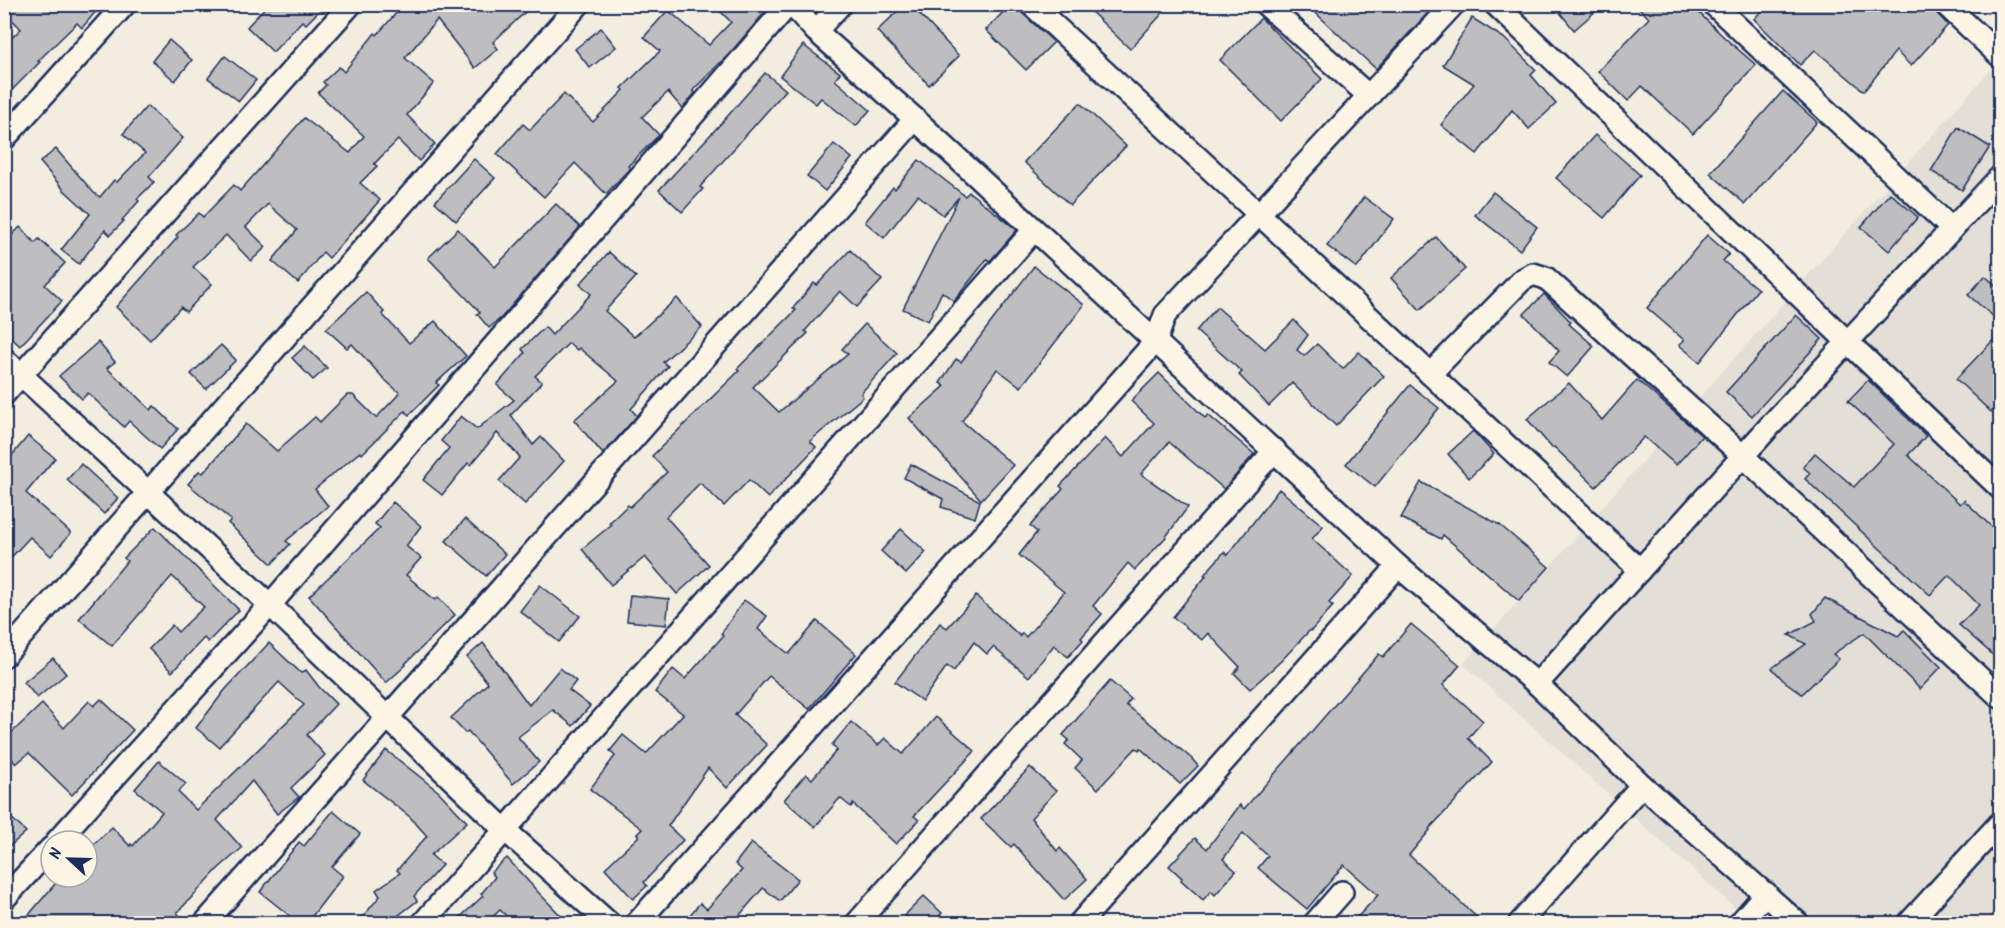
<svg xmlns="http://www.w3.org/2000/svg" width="2005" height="928" font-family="Kalam,sans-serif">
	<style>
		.built { fill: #e3dfd6 }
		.building { fill: #bebec0; stroke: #1b2f5e; stroke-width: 1.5 }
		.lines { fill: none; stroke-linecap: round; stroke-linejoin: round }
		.street-casing { stroke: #1b2f5e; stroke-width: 26 }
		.street { stroke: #fcf5e5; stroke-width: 21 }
	</style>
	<rect width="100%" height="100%" fill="#f3ede0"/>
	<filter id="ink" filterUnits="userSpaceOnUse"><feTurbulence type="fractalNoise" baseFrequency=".0167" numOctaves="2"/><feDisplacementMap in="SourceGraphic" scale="12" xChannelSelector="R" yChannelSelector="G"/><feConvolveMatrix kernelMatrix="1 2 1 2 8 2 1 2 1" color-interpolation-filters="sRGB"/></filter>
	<g filter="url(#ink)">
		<polygon class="built" points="2000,59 2000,923 1752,923 1463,664"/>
		<g class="building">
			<polygon points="4,4 102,4 82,28 77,23 38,61 40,62 4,98 4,45 21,29 4,11"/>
			<polygon points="268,4 326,4 306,24 302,21 273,52 247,27"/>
			<polygon points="404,4 534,4 493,42 498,49 475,68 437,20 405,58 434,83 407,115 435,144 419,161 398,140 374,164 377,166 360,183 380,200 329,258 323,252 298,283 272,261 297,230 268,204 246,227 266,247 251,261 226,235 193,267 212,284 186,312 181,307 150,340 116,307 178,237 176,235 199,213 203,217 234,185 240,191 304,118 350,153 364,136 318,93 326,85 323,82 339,67 344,72 375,33 377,35"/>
			<polygon points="713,4 772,4 730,53 693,90 695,93 684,107 682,108 668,92 642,117 659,135 628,166 630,168 606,194 575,163 544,197 497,154 523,124 530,130 564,94 593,122 624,90 622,88 660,51 644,37 668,10 709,45 731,22"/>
			<polygon points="905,4 910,4 959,56 929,85 877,31"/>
			<polygon points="1011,4 1019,4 1022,13 1054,42 1026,70 986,30"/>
			<polygon points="1083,4 1171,4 1130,49"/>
			<polygon points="1306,4 1436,4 1376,69"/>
			<polygon points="1553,4 1604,4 1574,30"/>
			<polygon points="1635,4 1690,4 1725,38 1756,65 1693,134 1642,86 1628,101 1598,71 1649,18"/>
			<polygon points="1768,4 1928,4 1948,25 1911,66 1896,51 1864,91 1815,50 1800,65 1754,19"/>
			<polygon points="1261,18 1322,79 1281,121 1220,60"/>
			<polygon points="1472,18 1504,38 1536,70 1531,75 1556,104 1529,129 1512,110 1477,154 1441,125 1474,84 1443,65"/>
			<polygon points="601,28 616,47 590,68 575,49"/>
			<polygon points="169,40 192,60 175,81 152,61"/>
			<polygon points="803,45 840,73 835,80 870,110 856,126 821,98 816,104 780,76"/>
			<polygon points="225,56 256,80 239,101 208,78"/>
			<polygon points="765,73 786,90 700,187 703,189 682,212 659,190 726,118"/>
			<polygon points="1783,91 1817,122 1745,204 1710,173"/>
			<polygon points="1080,103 1126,146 1070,205 1024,162"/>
			<polygon points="147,106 183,138 149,177 154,182 137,199 139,201 122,220 124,221 110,235 105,230 79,264 61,250 90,214 64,190 40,162 56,149 94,193 100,197 114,180 117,182 145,153 123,134"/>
			<polygon points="1958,127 1990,147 1962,190 1931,171"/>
			<polygon points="1595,135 1640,175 1604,218 1556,178"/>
			<polygon points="834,144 852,158 825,191 807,176"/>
			<polygon points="474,159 495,178 456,221 435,202"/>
			<polygon points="919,160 965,196 969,192 1017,230 990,261 987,259 954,301 942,292 928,321 903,309 959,197 943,215 918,195 884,238 865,222 893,187 895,189"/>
			<polygon points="1493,192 1537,227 1520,250 1475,215"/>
			<polygon points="1890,193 1918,217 1889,251 1861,227"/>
			<polygon points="1364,197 1394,219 1357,268 1327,246"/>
			<polygon points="556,204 580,227 502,317 489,328 477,314 480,312 428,258 458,229 495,267"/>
			<polygon points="20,227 35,243 39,239 65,263 45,285 62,301 20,346 4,331 4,243"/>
			<polygon points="1707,235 1729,254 1723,261 1758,289 1700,362 1679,345 1684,340 1647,308"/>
			<polygon points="1436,237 1465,269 1420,310 1391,278"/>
			<polygon points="850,250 882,280 857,307 840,291 805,331 808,333 753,387 779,412 848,354 842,349 865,324 897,353 861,393 863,397 810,441 816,447 768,498 749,480 724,506 700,483 666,517 709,565 677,594 645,557 611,585 582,549 611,525 609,523 628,505 630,507 667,472 652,456 739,371 737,369 796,310 793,308 814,283 817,285"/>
			<polygon points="609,252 636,277 605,311 634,337 677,298 702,327 663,362 668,366 631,409 637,416 603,454 574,420 618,381 579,348 577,350 569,343 535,376 542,382 511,415 533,445 541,437 564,461 525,504 499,481 520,457 497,433 471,465 468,463 442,495 423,480 449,448 441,441 461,416 477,429 514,400 497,385 525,353 522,349 545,327 552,335 591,294 580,284"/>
			<polygon points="1034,266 1084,305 1021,387 997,369 962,421 1013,465 981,500 909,418 945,386 940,383 956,359 961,362"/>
			<polygon points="1985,276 2001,290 2001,323 1968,295"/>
			<polygon points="366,292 384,312 382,314 409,343 435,321 466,356 436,383 439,385 409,415 405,411 362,454 360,452 315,489 328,506 286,541 290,544 272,564 228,523 231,520 188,484 199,471 203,473 246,424 277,451 315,417 320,422 347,395 353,395 376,418 400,393 385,380 352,344 347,348 326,329"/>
			<polygon points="1544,294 1571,322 1569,324 1594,346 1567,377 1549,362 1559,351 1524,314"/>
			<polygon points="1217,307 1265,349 1294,320 1308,335 1297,350 1304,356 1317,344 1343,369 1359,352 1384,376 1336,426 1292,383 1269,406 1239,375 1242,372 1196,331"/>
			<polygon points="1796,315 1822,339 1752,416 1726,392"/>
			<polygon points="2001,332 2001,402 1991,412 1956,379"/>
			<polygon points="98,342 115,362 107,368 151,410 154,406 178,429 160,449 129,421 124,427 88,393 82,399 59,376"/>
			<polygon points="221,345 236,360 206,389 191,374"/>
			<polygon points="305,346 327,368 313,380 292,358"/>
			<polygon points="1159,373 1205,418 1208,415 1254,454 1224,489 1169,442 1141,474 1188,507 1165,538 1135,570 1128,563 1093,606 1102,614 1081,638 1083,640 1068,657 1054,645 1029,677 993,647 987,654 974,642 954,671 947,666 922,701 895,682 940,623 947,628 976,596 1020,636 1022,633 1026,637 1052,607 1064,592 1019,555 1037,532 1030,526 1063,489 1060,486 1105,438 1123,457 1154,423 1131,401"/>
			<polygon points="1637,380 1702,436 1676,465 1644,437 1596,487 1554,447 1552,448 1527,419 1569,383 1602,420"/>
			<polygon points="1868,380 1926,436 1908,455 1960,504 1964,500 2001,536 2001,662 1959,625 1979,605 1949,575 1930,595 1805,479 1810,473 1803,467 1815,453 1854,487 1894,444 1848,401"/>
			<polygon points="1410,385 1439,408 1375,487 1346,464"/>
			<polygon points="1473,431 1494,454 1469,478 1448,454"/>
			<polygon points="28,436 55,458 26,493 71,533 51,556 30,537 4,565 4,465"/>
			<polygon points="81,464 118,498 104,514 67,480"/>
			<polygon points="911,464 980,501 975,518 941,507 943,499 904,478"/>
			<polygon points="1421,482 1500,525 1549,567 1519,601 1443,535 1441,539 1401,518"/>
			<polygon points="1279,489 1323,526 1312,539 1353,576 1329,603 1333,606 1311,631 1310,630 1281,661 1250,689 1234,673 1240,667 1208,633 1202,640 1173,617 1206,576 1204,575 1224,552 1228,555"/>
			<polygon points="393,502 421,526 406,546 421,558 406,575 435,600 438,597 455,615 405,664 406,665 386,683 309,596 380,528 375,524"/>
			<polygon points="465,519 505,554 486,576 446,541"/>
			<polygon points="155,527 239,610 208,642 204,638 172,672 149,649 172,625 178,632 204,607 172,576 112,646 79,619 127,561 124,558"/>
			<polygon points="901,529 926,552 906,574 881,551"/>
			<polygon points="540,585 580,616 559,642 520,611"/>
			<polygon points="630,595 669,599 666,625 627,621"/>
			<polygon points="1825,598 1898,636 1904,630 1941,667 1920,689 1864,633 1833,654 1839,659 1802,694 1783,680 1772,668 1806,644 1789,635 1816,621 1812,614"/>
			<polygon points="744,600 767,616 758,629 789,654 817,621 856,654 809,709 769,676 735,715 767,745 727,788 708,768 668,826 683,840 644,882 647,886 633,899 605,868 639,836 637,834 642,829 590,789 615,756 610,751 623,735 646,754 683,714 655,692 673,669 685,679 723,636 721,634"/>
			<polygon points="1411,624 1460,665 1443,685 1483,721 1468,738 1492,762 1429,829 1430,830 1409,855 1484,924 1351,924 1378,895 1344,865 1307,909 1258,868 1268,856 1243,833 1223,859 1236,871 1215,895 1211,891 1203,900 1181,880 1182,878 1169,866 1195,838 1207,849 1240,805 1244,809 1379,654 1383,657"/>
			<polygon points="269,643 301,673 306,670 319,687 336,704 307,735 325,755 291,788 299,797 277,814 252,781 217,820 242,848 219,868 177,913 188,924 21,924 61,877 87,877 87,851 112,827 130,846 131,844 133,846 162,812 135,789 159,761 186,784 178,792 196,810 304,705 279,682 219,747 196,728 225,690"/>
			<polygon points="483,643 529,705 560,668 576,681 569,690 590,706 573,726 553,710 518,737 539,762 513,784 468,731 465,733 451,718 488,683 467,657"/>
			<polygon points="53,658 66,674 37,698 24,682"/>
			<polygon points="1110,681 1131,699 1126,705 1156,728 1192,759 1198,766 1180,784 1140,748 1139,750 1136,748 1098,789 1075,768 1082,760 1065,744 1069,740 1063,735"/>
			<polygon points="101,699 133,730 72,795 29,753 16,764 4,749 4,740 42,704 64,728 89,701 94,706"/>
			<polygon points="936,717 975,751 914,816 919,820 896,844 853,804 851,807 840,798 815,827 784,800 806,774 812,779 837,750 832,745 851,722 878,745 885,738 903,754"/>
			<polygon points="386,750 439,792 467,822 431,855 442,865 414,896 417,901 387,924 357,924 380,896 376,890 400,873 397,870 427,836 410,817 363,780"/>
			<polygon points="1030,767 1056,791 1031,818 1057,851 1060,848 1087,879 1064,900 1014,844 1011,847 981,819"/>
			<polygon points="4,811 26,832 4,851"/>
			<polygon points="333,811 360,834 332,867 343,876 306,924 300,924 260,892 299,842 304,846"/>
			<polygon points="751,843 798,879 780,901 763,888 732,924 682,924 700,903 707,909 742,870 735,864"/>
			<polygon points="507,858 538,892 569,924 515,924 500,910 485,924 453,924 483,896 481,894 495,877 491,872"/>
			<polygon points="924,896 942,913 932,924 914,924 905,915"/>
		</g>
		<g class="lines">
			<defs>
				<g id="street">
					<polyline points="791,4 816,31 915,119 1398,566 1537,684 1642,785 1799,924"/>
					<polyline points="1031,4 1259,214 1640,570"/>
					<polyline points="1265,4 1369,96"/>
					<polyline points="1495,4 2000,488"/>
					<polyline points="1713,4 1952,229"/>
					<polyline points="1945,4 2000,56"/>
					<polyline points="816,31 841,4"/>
					<polyline points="4,139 125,4"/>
					<polyline points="4,359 270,605 505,830 610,924"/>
					<polyline points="1430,374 1522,280 1533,274 1546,278 1743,456 2000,697"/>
					<polyline points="4,394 351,4"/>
					<polyline points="4,656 579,4"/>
					<polyline points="1537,684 1769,427 2000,177"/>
					<polyline points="57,841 270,605 789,4"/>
					<polyline points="4,899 51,848"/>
					<polyline points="204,924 387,718 915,119"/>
					<polyline points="422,924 1034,230"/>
					<polyline points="636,924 1156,341 1165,315 1454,4"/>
					<polyline points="856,924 1275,450"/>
					<polyline points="1079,924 1398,566"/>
					<polyline points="1314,924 1342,892"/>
					<polyline points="1519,924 1642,785"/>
					<polyline points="1739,924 1766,893"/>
					<polyline points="1908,924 2000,823"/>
				</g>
			</defs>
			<use href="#street" class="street-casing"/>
			<use href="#street" class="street"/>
		</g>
	</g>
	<rect width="2005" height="928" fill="none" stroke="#fcf5e5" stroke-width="24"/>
	<rect x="12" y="12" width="1981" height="904" fill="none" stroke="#1b2f5e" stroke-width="2" filter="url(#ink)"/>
	<g transform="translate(69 859) rotate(292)"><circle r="28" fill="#fcf5e5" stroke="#a2a6af" stroke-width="1.5"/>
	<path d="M0-4.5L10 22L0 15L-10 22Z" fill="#1b2f5e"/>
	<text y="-9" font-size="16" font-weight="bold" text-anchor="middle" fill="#1b2f5e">N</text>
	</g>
</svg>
